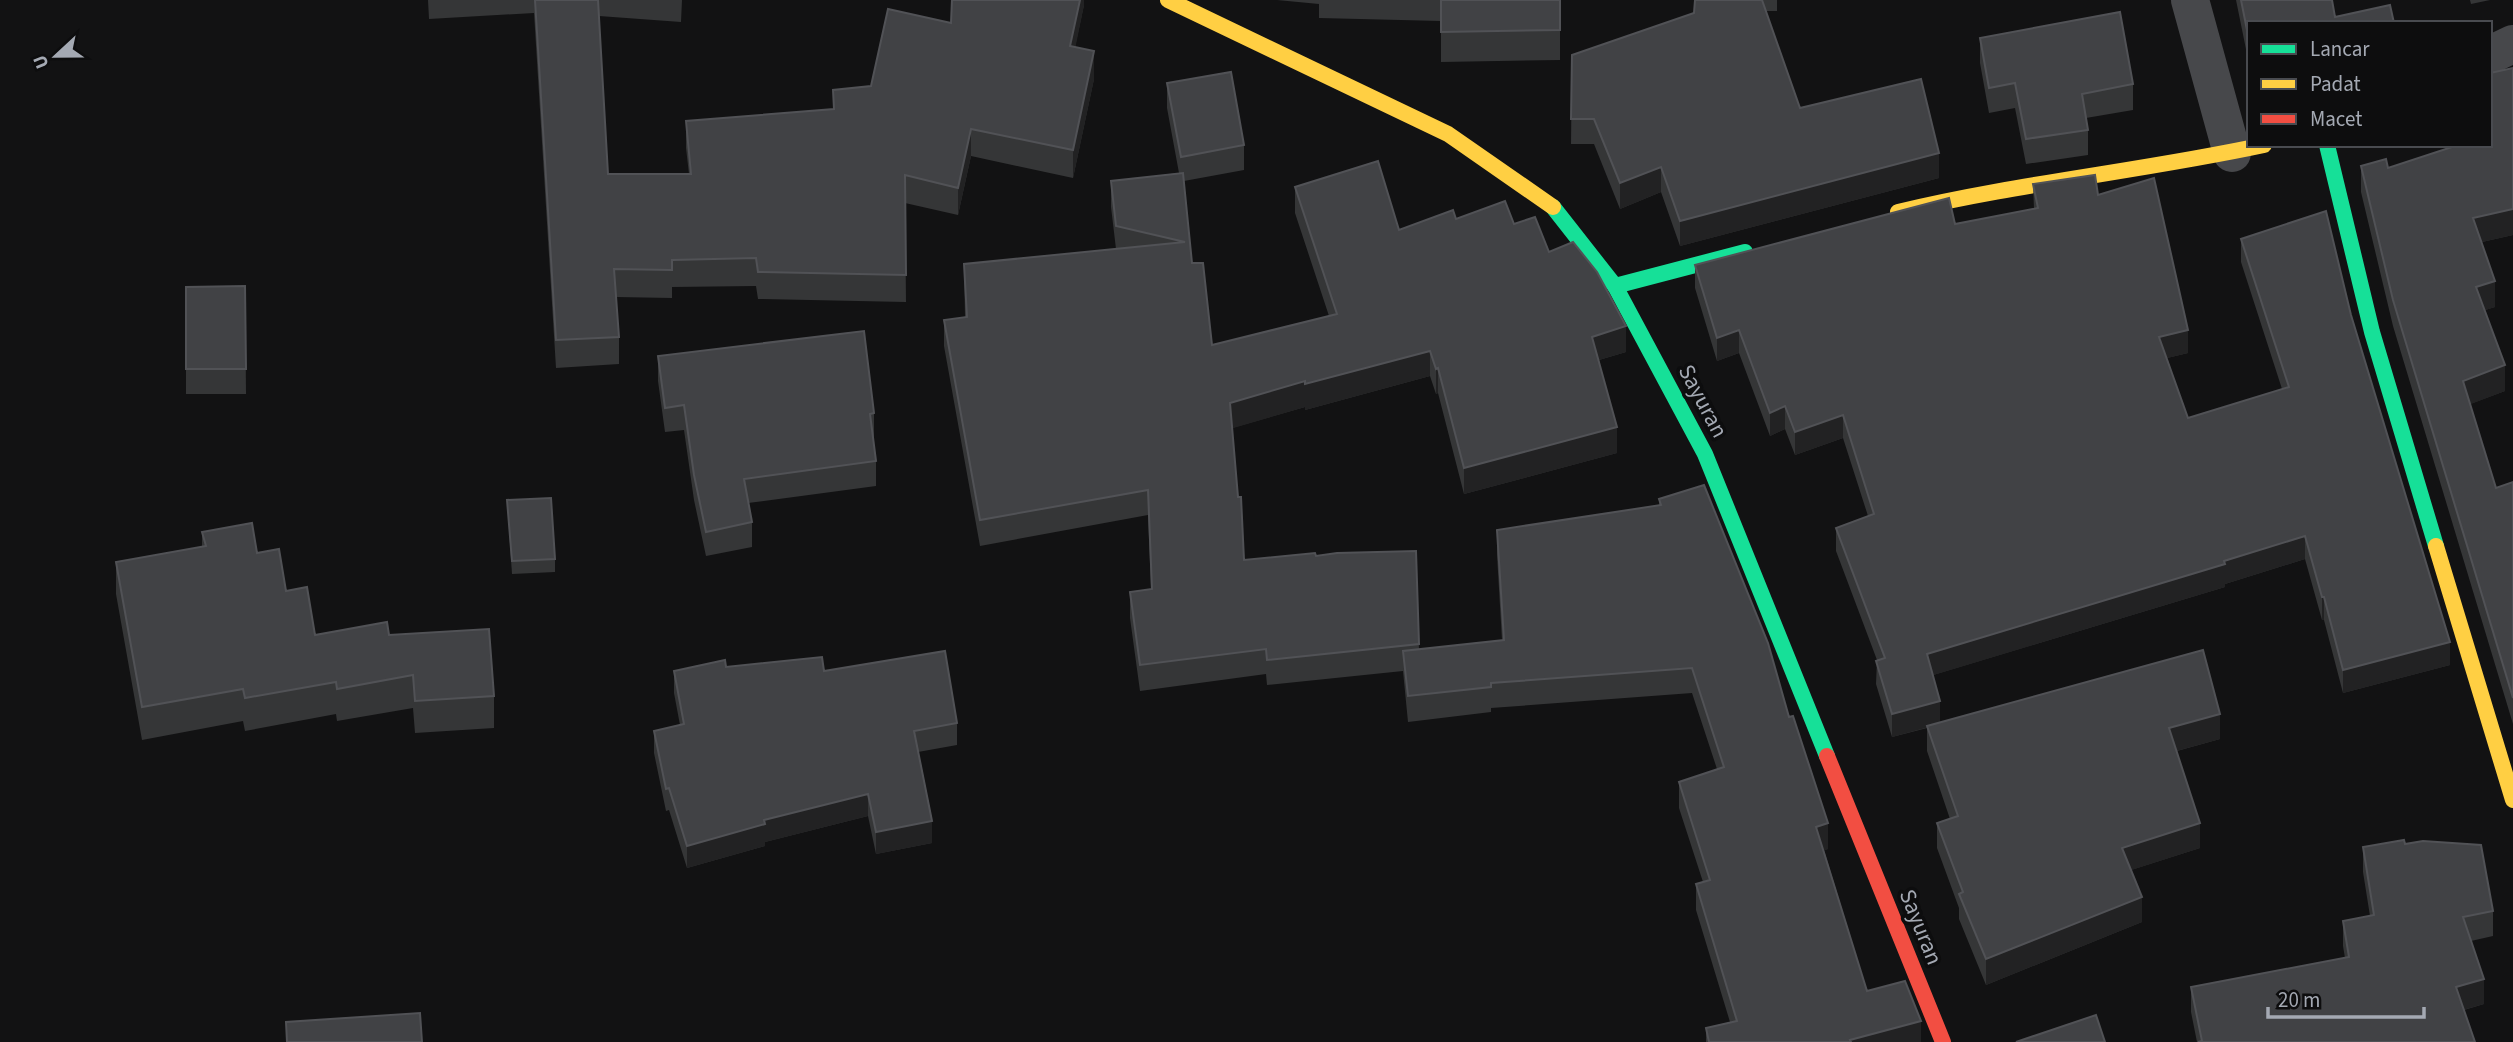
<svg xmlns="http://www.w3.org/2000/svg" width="2513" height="1042" font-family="'Source Sans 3',sans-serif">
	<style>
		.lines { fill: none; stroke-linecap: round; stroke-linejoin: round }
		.street { stroke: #47484b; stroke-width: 38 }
		.fast { stroke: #16e098; stroke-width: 16 }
		.slow { stroke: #ffcf43; stroke-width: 16 }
		.jam { stroke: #f24e42; stroke-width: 16 }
		.wall { fill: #353637 }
		.shaded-wall { fill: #222223 }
		.building { fill: #414245; stroke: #515256; stroke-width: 2 }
		.labels { text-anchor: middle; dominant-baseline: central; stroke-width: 7; stroke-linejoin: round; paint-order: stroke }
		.street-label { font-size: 23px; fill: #a4a9b3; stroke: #0d0d0e }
	</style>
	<rect width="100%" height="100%" fill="#121213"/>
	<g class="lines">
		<g class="street">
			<polyline points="2190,0 2232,153"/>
			<polyline points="2490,55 2513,44"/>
		</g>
		<g class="fast">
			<polyline points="2327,145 2372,332 2436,546"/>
			<polyline points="1553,207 1615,286 1705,454 1827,756"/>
			<polyline points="1615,286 1745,252"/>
		</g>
		<g class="slow">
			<polyline points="1168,0 1448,134 1553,207"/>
			<path d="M1898 212C2019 183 2143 171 2264 145"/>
			<polyline points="2436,546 2513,800"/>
		</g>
		<polyline class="jam" points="1827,756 1943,1042"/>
	</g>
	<g class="wall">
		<polygon points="428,0 682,0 681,22 599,16 608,174 689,174 686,148 686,121 833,109 833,90 871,86 951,23 1084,0 1084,5 1075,47 1094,79 1073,178 971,156 958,215 905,203 906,302 758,299 756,286 672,287 672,298 616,297 619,337 619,364 556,368 534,13 429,19"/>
		<polygon points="1277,0 1560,0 1560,60 1441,62 1441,21 1319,18 1319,4"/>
		<polygon points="1695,0 1777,0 1777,11 1766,11 1800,108 1939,178 1680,246 1661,192 1620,209 1594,144 1571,144 1572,55 1694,13"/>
		<polygon points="2236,0 2332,0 2335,17 2249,23 2249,64"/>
		<polygon points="2470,0 2490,0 2471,4"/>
		<polygon points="1980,38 2133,84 2133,110 2086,118 2088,130 2088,155 2026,164 2015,108 1989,113 1980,63"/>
		<polygon points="2513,68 2513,235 2482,242 2495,307 2485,310 2505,391 2470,404 2496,488 2513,482 2513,724 2393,326 2361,192 2361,166 2388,168 2490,145"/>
		<polygon points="1167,83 1244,145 1244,170 1184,181 1192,263 1212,345 1329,316 1295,213 1295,187 1399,230 1456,219 1514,224 1549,252 1626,352 1599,360 1617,453 1464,494 1438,393 1436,394 1430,376 1305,410 1305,407 1232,428 1244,560 1416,551 1419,650 1502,640 1497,555 1497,530 1659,506 1659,499 1789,717 1828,849 1824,850 1867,991 1921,1042 1706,1042 1706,1028 1730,1022 1696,910 1696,884 1703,882 1679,808 1679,782 1717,769 1692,693 1491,708 1491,712 1408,722 1403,671 1267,685 1266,674 1140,691 1130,618 1130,592 1151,589 1148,515 980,546 944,346 944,320 965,318 964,264 1116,249 1111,207 1111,181 1179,173 1167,108"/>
		<polygon points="2033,184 2098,195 2188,353 2167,358 2188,418 2282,389 2241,262 2241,239 2351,315 2450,665 2343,693 2324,620 2322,620 2305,559 2225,584 2225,587 1933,675 1940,723 2220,739 2177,751 2200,848 2131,870 2142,922 1986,985 1959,919 1959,908 1937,848 1937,823 1950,819 1927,751 1927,728 1892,737 1876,684 1877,660 1836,551 1836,528 1868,516 1843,438 1795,455 1785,429 1770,436 1739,353 1717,361 1695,288 1695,265 1955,224 2034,209"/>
		<polygon points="245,286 246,394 186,394 186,287"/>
		<polygon points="658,356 874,413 874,438 873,438 876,461 876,486 748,503 752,522 752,547 706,556 694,500 684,430 665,432 658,381"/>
		<polygon points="507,500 555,559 555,572 512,574"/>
		<polygon points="202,532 257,553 286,591 315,635 389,635 494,696 494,728 415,733 413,708 337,721 336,714 245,731 243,721 142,740 116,594 116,562 202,547"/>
		<polygon points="726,667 824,671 957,723 957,745 918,752 932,843 876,854 868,816 765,842 765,846 687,868 669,810 666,811 654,753 654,731 680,725 674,693 674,671"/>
		<polygon points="2405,844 2493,911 2493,936 2471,941 2484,1004 2464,1010 2197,1042 2191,1012 2191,987 2345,958 2343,946 2343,921 2370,916 2363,872 2363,847"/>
	</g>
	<g class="shaded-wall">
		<polygon points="1080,0 1084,0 1084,5 1070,74 1070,46"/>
		<polygon points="1094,51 1094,79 1073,178 1073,150"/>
		<polygon points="971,129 971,156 958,215 958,188"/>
		<polygon points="1939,153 1939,178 1680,246 1680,221"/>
		<polygon points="1661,167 1661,192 1620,209 1620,183"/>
		<polygon points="2513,209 2513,235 2473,244 2473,218"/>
		<polygon points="2495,281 2495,307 2476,313 2476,287"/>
		<polygon points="1626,326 1626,352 1592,362 1592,337"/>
		<polygon points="1739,330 1739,353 1717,361 1717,338"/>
		<polygon points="2188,330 2188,353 2159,360 2159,337"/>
		<polygon points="1430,351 1430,376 1305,410 1305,384"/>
		<polygon points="2505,365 2505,391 2463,407 2463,381"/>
		<polygon points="1438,368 1438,393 1436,394 1436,369"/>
		<polygon points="1305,381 1305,407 1230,429 1230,403"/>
		<polygon points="1785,406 1785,429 1770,436 1770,413"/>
		<polygon points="1843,415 1843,438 1795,455 1795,432"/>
		<polygon points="1617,427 1617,453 1464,494 1464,468"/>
		<polygon points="2305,536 2305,559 2225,584 2225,587 1927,677 1927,654"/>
		<rect x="2322" y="597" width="2" height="23"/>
		<polygon points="2450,642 2450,665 2343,693 2343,670"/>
		<polygon points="1940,701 1940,724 1892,737 1892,714"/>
		<polygon points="2220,714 2220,739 2169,753 2169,728"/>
		<polygon points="868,794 868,816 765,842 765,846 687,868 687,846 764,820"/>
		<polygon points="932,821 932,843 876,854 876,832"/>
		<polygon points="1828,823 1828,849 1816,853 1816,827"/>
		<polygon points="2200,823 2200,848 2122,873 2122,848"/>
		<polygon points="2142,897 2142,922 1986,985 1986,959"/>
		<polygon points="2484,979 2484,1004 2456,1012 2456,987"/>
		<polygon points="1921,1021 1921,1042 1850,1042 1850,1040"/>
	</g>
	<g class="building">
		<polygon points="535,0 598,0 608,174 691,174 686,121 834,109 833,90 871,86 888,9 951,23 952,0 1080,0 1070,46 1094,51 1073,150 971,129 958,188 905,175 906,275 758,272 756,258 672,260 672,270 614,269 619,337 556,340"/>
		<polygon points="1441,0 1560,0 1560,30 1441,32"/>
		<polygon points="1695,0 1762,0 1800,108 1921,79 1939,153 1680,221 1661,167 1620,183 1594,119 1571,119 1572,55 1694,13"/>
		<polygon points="2241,0 2332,0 2335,17 2390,5 2394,23 2249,23 2249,40"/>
		<polygon points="2120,12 2133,84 2082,94 2088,130 2026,139 2015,83 1989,88 1980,38"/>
		<polygon points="2513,68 2513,209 2473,218 2495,281 2476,287 2505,365 2463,381 2496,488 2513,482 2513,698 2393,300 2361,166 2386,159 2388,168 2458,145 2490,145 2490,73"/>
		<polygon points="1231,72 1244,145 1181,157 1167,83"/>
		<polygon points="1378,161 1399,230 1453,210 1456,219 1505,201 1514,224 1535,217 1549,252 1573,242 1597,272 1626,326 1592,337 1617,427 1464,468 1438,368 1436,369 1430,351 1305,384 1305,381 1230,403 1238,497 1241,497 1244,560 1315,553 1316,556 1337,553 1416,551 1419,644 1267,660 1266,649 1140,665 1130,592 1152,589 1148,490 980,520 944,320 967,317 964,264 1185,242 1116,226 1111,181 1183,173 1192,263 1203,263 1212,345 1337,314 1295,187"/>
		<polygon points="2095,175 2098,195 2154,178 2188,330 2159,337 2188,418 2289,387 2241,239 2326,211 2351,315 2450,642 2343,670 2324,597 2322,597 2305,536 2224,561 2225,564 1927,654 1940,701 1892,714 1876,661 1885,658 1836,528 1874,514 1843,415 1795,432 1785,406 1770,413 1739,330 1717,338 1695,265 1949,198 1955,224 2038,208 2033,184"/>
		<polygon points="245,286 246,369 186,369 186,287"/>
		<polygon points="864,331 874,413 870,414 876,461 744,479 752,522 706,532 694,475 684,405 665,408 658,356"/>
		<polygon points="1704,485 1768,643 1789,717 1793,716 1828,823 1816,827 1867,991 1905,981 1921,1021 1850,1040 1851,1042 1709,1042 1706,1028 1737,1021 1696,884 1710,880 1679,782 1724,767 1692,668 1491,683 1491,687 1408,696 1403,651 1504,640 1497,530 1661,505 1659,499"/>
		<polygon points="551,498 555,559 512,561 507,500"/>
		<polygon points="252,523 257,553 279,549 286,591 307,587 315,635 387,622 389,635 489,629 494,696 415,701 413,675 337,689 336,682 245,698 243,689 142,707 116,562 206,546 202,532"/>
		<polygon points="2203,650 2220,714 2169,728 2200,823 2122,848 2142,897 1986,959 1959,894 1963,892 1937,823 1958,816 1927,726"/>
		<polygon points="945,651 957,723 914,731 932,821 876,832 868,794 764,820 765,824 687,846 669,788 666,789 654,731 684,724 674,671 725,660 726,667 822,657 824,671"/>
		<polygon points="2404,840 2405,844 2423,841 2481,845 2493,911 2463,917 2484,979 2456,987 2475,1042 2198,1042 2202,1041 2191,987 2349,957 2343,921 2374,915 2363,847"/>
		<polygon points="420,1013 422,1042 287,1042 286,1022"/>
		<polygon points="2096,1015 2105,1042 2016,1042"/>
	</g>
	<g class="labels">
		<g class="street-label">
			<text transform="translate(1703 401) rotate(62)">Sayuran</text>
			<text transform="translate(1921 927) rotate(68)">Sayuran</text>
		</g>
	</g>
	<rect x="2247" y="21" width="245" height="126" fill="#0d0d0e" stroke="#494b50" stroke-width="2"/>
	<rect x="2261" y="44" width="35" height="10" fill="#16e098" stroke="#494b50" stroke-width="2"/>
	<text x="2310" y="56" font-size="21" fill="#a4a9b3">Lancar</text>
	<rect x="2261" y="79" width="35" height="10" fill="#ffcf43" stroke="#494b50" stroke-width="2"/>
	<text x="2310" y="91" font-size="21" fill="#a4a9b3">Padat</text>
	<rect x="2261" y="114" width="35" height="10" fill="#f24e42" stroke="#494b50" stroke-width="2"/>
	<text x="2310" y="126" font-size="21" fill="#a4a9b3">Macet</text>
	<g transform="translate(56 56) rotate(248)" stroke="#0d0d0e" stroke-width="5" paint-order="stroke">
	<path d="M0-5L12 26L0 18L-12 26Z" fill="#a4a9b3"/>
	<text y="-10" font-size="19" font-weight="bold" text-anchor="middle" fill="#a4a9b3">U</text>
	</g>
	<path d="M2268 1007v10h156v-10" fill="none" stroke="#a4a9b3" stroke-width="3.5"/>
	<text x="2278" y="1007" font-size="21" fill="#a4a9b3" stroke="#0d0d0e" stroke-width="5" paint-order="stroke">20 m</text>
</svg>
